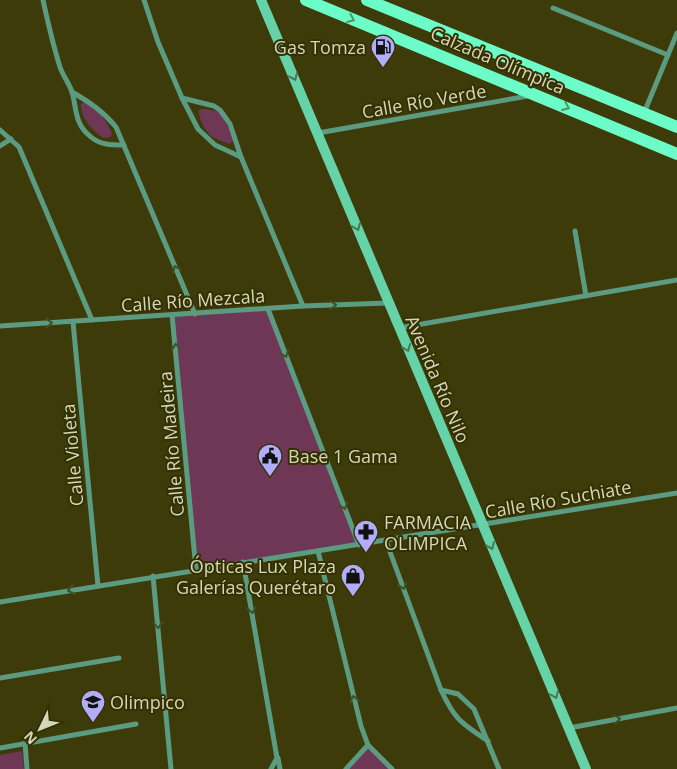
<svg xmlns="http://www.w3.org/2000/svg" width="677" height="769" font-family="'Open Sans',sans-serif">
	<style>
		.green { fill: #6e3756 }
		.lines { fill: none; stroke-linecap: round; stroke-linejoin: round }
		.street { stroke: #5b9b81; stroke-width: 5 }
		.secondary { stroke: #65d2a8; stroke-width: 10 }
		.primary { stroke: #6bfcc7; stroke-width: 12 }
		.oneway { stroke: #509664 }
		.oneway2 { stroke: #4a794c }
		.oneway3 { stroke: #405127 }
		.labels { text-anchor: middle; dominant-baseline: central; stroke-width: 4; stroke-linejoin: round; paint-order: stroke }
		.poi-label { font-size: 18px; fill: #d6d6bd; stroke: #343100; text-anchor: start }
		.street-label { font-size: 18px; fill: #d6d6bd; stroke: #343100 }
	</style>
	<rect width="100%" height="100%" fill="#3e3b0b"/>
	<g class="green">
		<path d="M84 102C97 107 107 121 112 134L110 137 104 138C93 132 80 117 81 104Z"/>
		<path d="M203 109 219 111 222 115 234 139 232 142 229 144C223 141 215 139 210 135 205 130 198 118 199 110Z"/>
		<polygon points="268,309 359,545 196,570 172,315"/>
		<polygon points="368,747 390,769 348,769"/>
		<polygon points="22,751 24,769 0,769 0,755"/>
	</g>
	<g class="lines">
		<g class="street">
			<path d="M43 0C48 23 53 45 60 67 63 76 69 83 72 92 77 109 74 124 91 137 100 145 112 145 124 145"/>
			<polyline points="144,0 158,42 182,98 198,129 215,145 241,157"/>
			<polyline points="553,8 668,55"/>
			<path d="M72 92C89 102 103 111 116 127L195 314"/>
			<polyline points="182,98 214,106 220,110 230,124 241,157 303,306"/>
			<polyline points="644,113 677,33"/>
			<polyline points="0,130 19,147 92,320"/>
			<polyline points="318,133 528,96"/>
			<polyline points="0,146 11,139"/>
			<polyline points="575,231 586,296"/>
			<polyline points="268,309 359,545"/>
			<polyline points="172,315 196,570"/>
			<polyline points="73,322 98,586"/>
			<polyline points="0,326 303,306 388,303"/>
			<polyline points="399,328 677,280"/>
			<path d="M386 541 441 690C455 720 461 723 488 741"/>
			<polyline points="318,551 361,726 368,745 392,769"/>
			<polyline points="243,562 277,758 271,769"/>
			<polyline points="153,576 171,769"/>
			<path d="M0 602C225 564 452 531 677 493"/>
			<polyline points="0,678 119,658"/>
			<polyline points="441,690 458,694 474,709 499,769"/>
			<polyline points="569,728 677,708"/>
			<polyline points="25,743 27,769"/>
			<polyline points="0,748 136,724"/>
			<polyline points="278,758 280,769"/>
			<polyline points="346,769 368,745"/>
		</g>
		<polyline class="secondary" points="261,0 586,769"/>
		<g class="primary">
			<polyline points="306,0 677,154"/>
			<polyline points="367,0 677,127"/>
		</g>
	</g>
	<defs><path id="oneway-chevron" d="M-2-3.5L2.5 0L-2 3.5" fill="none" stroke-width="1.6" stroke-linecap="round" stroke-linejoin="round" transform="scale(1.25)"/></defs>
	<g class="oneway">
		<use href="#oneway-chevron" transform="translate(351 19) rotate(23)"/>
		<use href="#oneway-chevron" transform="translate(566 107) rotate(23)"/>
	</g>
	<g class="oneway2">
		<use href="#oneway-chevron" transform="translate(294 77) rotate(67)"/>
		<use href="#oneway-chevron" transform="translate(357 227) rotate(67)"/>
		<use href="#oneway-chevron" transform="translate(407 348) rotate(67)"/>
		<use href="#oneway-chevron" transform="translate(491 546) rotate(67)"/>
		<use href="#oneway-chevron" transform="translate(555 695) rotate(67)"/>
	</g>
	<g class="oneway3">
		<use href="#oneway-chevron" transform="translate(176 269) rotate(-113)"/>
		<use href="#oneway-chevron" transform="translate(333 305) rotate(-3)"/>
		<use href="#oneway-chevron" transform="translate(49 323) rotate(-4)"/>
		<use href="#oneway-chevron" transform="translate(176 347) rotate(-95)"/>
		<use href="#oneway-chevron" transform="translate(285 354) rotate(69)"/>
		<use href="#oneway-chevron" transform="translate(344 506) rotate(69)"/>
		<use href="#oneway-chevron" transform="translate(403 586) rotate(70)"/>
		<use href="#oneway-chevron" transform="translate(71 590) rotate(170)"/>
		<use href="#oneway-chevron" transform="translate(252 610) rotate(80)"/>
		<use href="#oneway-chevron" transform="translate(158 625) rotate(85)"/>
		<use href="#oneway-chevron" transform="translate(354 699) rotate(-104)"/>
		<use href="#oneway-chevron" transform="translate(617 719) rotate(-10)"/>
	</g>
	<defs>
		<symbol id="fuel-pin" viewBox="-11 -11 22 30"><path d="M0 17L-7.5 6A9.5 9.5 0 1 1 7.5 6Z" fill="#b1adfa" stroke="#343100"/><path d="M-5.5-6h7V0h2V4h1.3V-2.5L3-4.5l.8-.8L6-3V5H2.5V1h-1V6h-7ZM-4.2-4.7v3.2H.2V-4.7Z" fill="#111"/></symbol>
		<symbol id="civic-pin" viewBox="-11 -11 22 30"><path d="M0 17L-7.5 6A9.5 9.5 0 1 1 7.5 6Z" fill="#b1adfa" stroke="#343100"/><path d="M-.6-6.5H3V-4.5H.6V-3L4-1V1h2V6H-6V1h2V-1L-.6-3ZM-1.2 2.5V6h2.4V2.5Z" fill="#111"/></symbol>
		<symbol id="pharmacy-pin" viewBox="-11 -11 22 30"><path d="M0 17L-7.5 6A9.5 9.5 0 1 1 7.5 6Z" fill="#b1adfa" stroke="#343100"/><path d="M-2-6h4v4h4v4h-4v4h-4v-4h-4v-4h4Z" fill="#111"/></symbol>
		<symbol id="shop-pin" viewBox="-11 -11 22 30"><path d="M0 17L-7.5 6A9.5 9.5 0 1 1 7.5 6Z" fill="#b1adfa" stroke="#343100"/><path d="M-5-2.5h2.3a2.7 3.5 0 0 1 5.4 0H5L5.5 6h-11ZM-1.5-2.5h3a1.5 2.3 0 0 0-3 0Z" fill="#111"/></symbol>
		<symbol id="school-pin" viewBox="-11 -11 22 30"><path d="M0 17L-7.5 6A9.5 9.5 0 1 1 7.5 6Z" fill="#b1adfa" stroke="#343100"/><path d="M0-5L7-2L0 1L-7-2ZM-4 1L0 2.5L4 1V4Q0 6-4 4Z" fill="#111"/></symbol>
	</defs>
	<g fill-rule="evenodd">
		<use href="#fuel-pin" x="369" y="33" width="28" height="38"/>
		<use href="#civic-pin" x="256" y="442" width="28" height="38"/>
		<use href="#pharmacy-pin" x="352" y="518" width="28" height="38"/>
		<use href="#shop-pin" x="339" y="562" width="28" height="38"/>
		<use href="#school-pin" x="79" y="688" width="28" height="38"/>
	</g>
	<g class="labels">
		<g class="poi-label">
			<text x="366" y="47" text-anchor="end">Gas Tomza</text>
			<text x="288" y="456">Base 1 Gama</text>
			<text x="384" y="522">FARMACIA<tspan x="384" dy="21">OLIMPICA</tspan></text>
			<text x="336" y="566" text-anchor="end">Ópticas Lux Plaza<tspan x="336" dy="21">Galerías Querétaro</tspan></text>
			<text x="110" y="702">Olimpico</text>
		</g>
		<g class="street-label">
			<text transform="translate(498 60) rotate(23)">Calzada Olímpica</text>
			<text transform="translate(424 101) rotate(-10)">Calle Río Verde</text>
			<text transform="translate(193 300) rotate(-4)">Calle Río Mezcala</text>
			<text transform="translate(438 379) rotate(67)">Avenida Río Nilo</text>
			<text transform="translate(171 444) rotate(-95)">Calle Río Madeira</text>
			<text transform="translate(72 455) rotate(-95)">Calle Violeta</text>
			<text transform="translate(558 499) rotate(-10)">Calle Río Suchiate</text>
		</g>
	</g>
	<g transform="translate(40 729) rotate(227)" stroke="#343100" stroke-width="4" paint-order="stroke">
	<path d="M0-4L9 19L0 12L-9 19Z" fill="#d6d6bd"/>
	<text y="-8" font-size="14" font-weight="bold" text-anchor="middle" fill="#d6d6bd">N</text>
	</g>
</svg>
